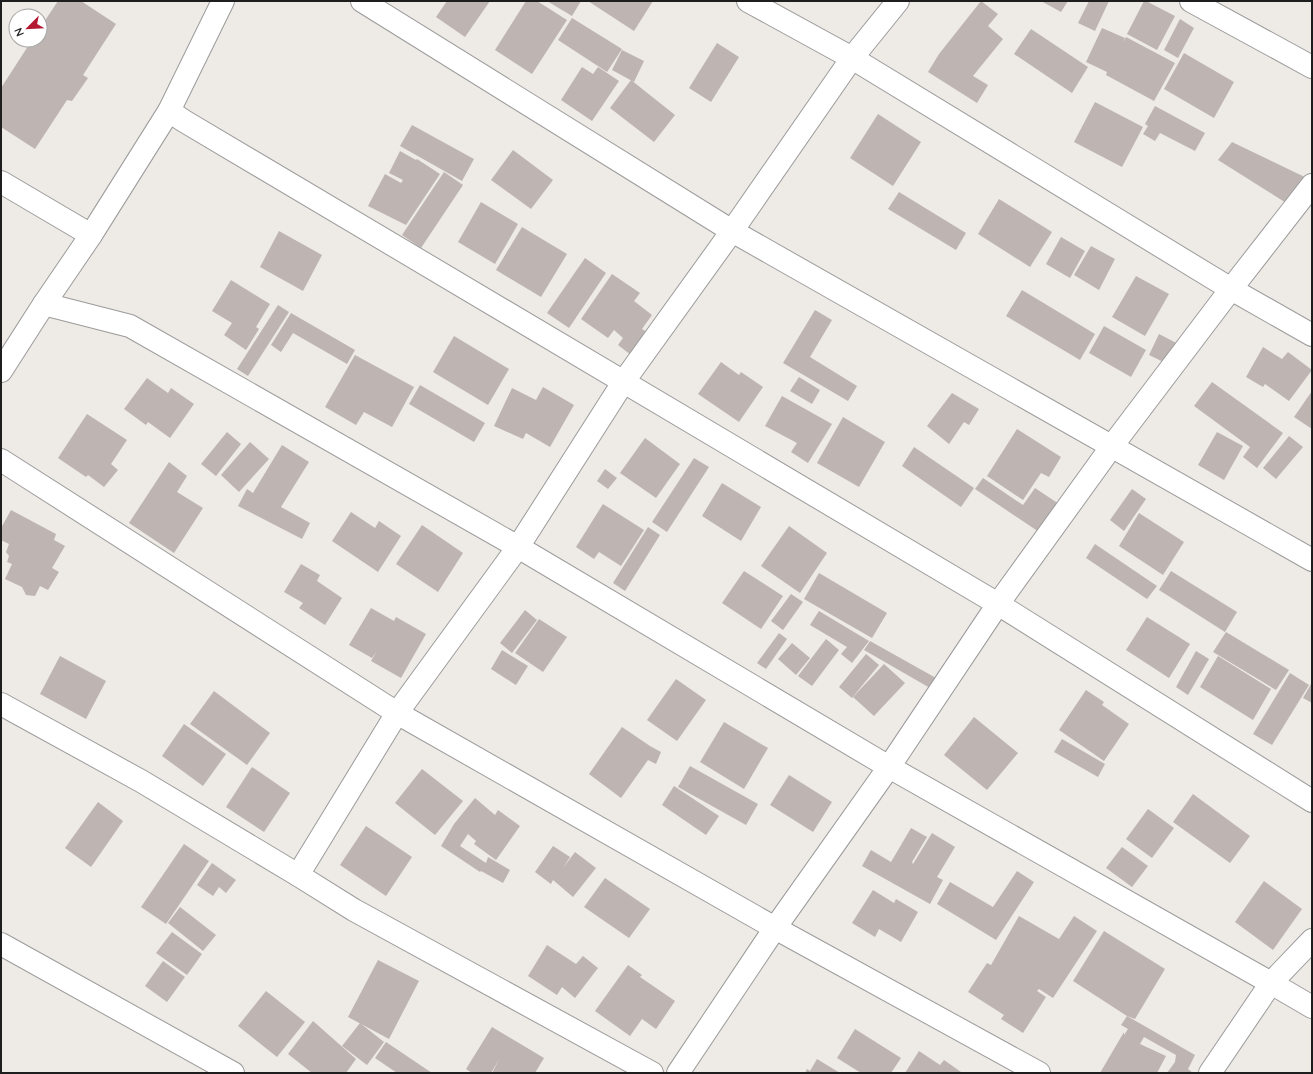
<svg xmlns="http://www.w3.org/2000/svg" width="1313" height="1074" font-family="Quicksand,sans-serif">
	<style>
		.building { fill: #beb5b3 }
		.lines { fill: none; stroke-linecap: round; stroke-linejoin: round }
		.minor-casing { stroke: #9b9b9b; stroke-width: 24 }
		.minor { stroke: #fff; stroke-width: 22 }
	</style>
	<rect width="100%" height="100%" fill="#eeeae5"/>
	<g class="building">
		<polygon points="58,1 81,1 116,24 83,75 88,78 72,101 67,100 35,149 1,127 1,88 32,40 40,40 40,28"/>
		<polygon points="447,1 490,1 465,37 436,17"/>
		<polygon points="526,1 537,1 567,20 532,74 495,50"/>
		<polygon points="547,1 581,1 572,16"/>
		<polygon points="588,1 653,1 634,31"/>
		<polygon points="981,1 998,14 988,26 1003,39 973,76 988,85 977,103 928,72 939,54"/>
		<polygon points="1041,1 1068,1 1061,12"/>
		<polygon points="1089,1 1109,1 1095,31 1078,23"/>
		<polygon points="1144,1 1146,1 1175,16 1157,50 1127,34"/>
		<polygon points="572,18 622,49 607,72 558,40"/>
		<polygon points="1180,19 1194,28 1178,58 1164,50"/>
		<polygon points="1102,28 1125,38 1123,43 1126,37 1175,63 1154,101 1106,75 1107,72 1086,62"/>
		<polygon points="1031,29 1088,67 1072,93 1014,54"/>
		<polygon points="717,43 739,57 711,102 689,88"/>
		<polygon points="622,50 644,61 634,82 612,70"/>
		<polygon points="1184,53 1234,82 1214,118 1164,89"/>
		<polygon points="582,67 593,74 598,67 619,81 592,121 561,100"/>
		<polygon points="631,80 675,115 654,142 610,108"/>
		<polygon points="1095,102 1143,127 1122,167 1074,142"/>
		<polygon points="1155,106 1205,133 1195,151 1160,133 1155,141 1143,134 1148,126 1145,124"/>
		<polygon points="878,114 921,142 893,186 850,158"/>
		<polygon points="412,125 474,159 462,181 400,146"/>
		<polygon points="1232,142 1311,180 1291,206 1218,160"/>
		<polygon points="513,150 553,180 531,209 491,180"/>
		<polygon points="400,151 416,160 417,159 440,174 406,225 368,206 385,174 401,183 403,180 389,173"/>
		<polygon points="444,172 463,185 421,248 402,235"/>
		<polygon points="899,192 966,233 956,250 888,209"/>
		<polygon points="999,199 1052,232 1030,267 978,234"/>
		<polygon points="481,202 518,224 495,264 458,242"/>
		<polygon points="522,227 567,254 541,297 496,270"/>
		<polygon points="279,231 322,255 303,291 260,267"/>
		<polygon points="1061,237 1085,251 1070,278 1046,264"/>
		<polygon points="1091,246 1115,259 1099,290 1074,275"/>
		<polygon points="585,258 606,273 569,328 547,313"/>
		<polygon points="612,274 640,293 634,301 652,315 642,329 647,332 631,355 618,345 623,338 614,330 608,338 581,319"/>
		<polygon points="1136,276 1169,294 1145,336 1112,317"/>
		<polygon points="231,280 270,304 256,327 259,329 246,350 224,335 232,323 212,311"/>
		<polygon points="1022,290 1095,334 1080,360 1006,316"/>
		<polygon points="278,305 289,312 248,376 237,369"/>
		<polygon points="815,310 832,320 810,357 857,386 848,401 783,363"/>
		<polygon points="291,313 355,350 347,364 293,333 281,352 271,345"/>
		<polygon points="1104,326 1146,350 1131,377 1089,353"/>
		<polygon points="1159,334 1186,348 1176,368 1149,355"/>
		<polygon points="454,336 509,369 488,405 433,372"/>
		<polygon points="1263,347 1282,359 1288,352 1312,370 1289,401 1265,384 1263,387 1246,377"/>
		<polygon points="355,355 414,387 392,427 364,412 356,425 325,407"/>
		<polygon points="721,362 739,375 741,372 763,387 739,422 698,394"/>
		<polygon points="799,377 820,390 812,404 790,391"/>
		<polygon points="147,378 168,393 171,388 194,404 170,438 148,422 146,425 124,409"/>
		<polygon points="1212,382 1283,433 1257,468 1243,457 1250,447 1194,406"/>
		<polygon points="420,385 485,423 474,442 409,404"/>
		<polygon points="543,387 574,405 550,447 526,433 523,439 494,426 512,388 536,400"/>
		<polygon points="1312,391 1312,429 1294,417"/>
		<polygon points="952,393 979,409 969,425 964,422 949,444 927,426"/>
		<polygon points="782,396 832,424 808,463 791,452 797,443 765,426"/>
		<polygon points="87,414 127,440 111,464 118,470 104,487 88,475 86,477 58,458"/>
		<polygon points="843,417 885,442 859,487 817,463"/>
		<polygon points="1017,429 1061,457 1049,477 1041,473 1023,500 987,476"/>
		<polygon points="227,432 241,444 216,476 201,464"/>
		<polygon points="1217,432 1243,446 1224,480 1198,465"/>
		<polygon points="1289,436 1303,447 1276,479 1263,468"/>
		<polygon points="645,438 680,464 656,498 620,473"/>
		<polygon points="250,442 269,459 239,492 221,475"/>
		<polygon points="282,445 309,462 281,507 310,523 302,539 238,506 247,489 253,493"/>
		<polygon points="914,447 974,488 961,507 902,466"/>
		<polygon points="694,458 709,467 667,532 652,522"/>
		<polygon points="169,462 187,476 177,492 203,508 174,553 129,523"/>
		<polygon points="605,469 617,478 608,489 597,481"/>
		<polygon points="983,478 1023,505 1035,488 1062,506 1042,534 975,489"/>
		<polygon points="722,483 761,507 741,541 702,516"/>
		<polygon points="1132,489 1146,499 1124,531 1110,520"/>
		<polygon points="603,504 644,530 621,566 599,552 594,559 576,547"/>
		<polygon points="11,510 56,534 54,540 65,546 52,568 59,572 48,590 40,586 35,596 26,595 22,587 5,579 12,564 7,562 9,556 6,552 9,544 1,540 1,528"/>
		<polygon points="351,512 375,528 379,521 401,536 378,572 332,541"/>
		<polygon points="1139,513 1184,542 1163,575 1119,546"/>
		<polygon points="422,525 463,553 438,592 396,564"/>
		<polygon points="789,526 827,553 800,593 761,566"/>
		<polygon points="648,527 660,535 625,591 613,583"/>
		<polygon points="1095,544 1157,586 1147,599 1086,558"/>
		<polygon points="301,564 320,575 317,581 342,598 325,625 299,608 303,603 284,592"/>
		<polygon points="744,571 783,596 761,629 722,603"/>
		<polygon points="1171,571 1237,612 1225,632 1159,590"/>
		<polygon points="819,573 887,613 872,638 804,599"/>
		<polygon points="791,594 803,602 783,630 771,621"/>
		<polygon points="371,608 394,621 396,617 426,634 401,678 371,661 377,651 372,658 349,645"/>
		<polygon points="525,610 537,620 512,653 500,643"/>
		<polygon points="819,611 869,641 852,663 841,654 847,647 810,625"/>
		<polygon points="1147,617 1190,644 1169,678 1126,650"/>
		<polygon points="539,619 567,637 543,672 515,653"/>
		<polygon points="1226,632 1289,670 1276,690 1213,652"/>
		<polygon points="779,633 787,639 766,669 757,663"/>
		<polygon points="826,639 839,650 812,686 798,676"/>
		<polygon points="870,641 936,678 930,688 864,650"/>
		<polygon points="792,643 810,658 796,675 778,659"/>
		<polygon points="502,650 528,666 516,685 491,669"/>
		<polygon points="1196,651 1209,659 1188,695 1176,687"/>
		<polygon points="866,654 879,665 852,698 839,687"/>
		<polygon points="60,656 106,681 86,719 40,694"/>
		<polygon points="1218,656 1271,689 1253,720 1200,687"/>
		<polygon points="884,664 905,683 874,716 853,697"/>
		<polygon points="1290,673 1309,685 1272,745 1253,734"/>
		<polygon points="676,679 706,700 677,741 647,720"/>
		<polygon points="1311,684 1312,684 1312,703 1303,698"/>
		<polygon points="1086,690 1104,702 1102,705 1129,724 1104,761 1059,730"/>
		<polygon points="214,691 270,733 247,765 190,724"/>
		<polygon points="974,717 1018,753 987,790 944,755"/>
		<polygon points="724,722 768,748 744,789 700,762"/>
		<polygon points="184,724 226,754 203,786 162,756"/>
		<polygon points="622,727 650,746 661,752 656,764 648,760 621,798 589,774"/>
		<polygon points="1062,739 1105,764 1098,777 1054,752"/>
		<polygon points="690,766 758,804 746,825 678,787"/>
		<polygon points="252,767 290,793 264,832 226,807"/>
		<polygon points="422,769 463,801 435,835 395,803"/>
		<polygon points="789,775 832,802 813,832 770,805"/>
		<polygon points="674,786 719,816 706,835 662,805"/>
		<polygon points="1193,794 1250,836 1230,863 1173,822"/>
		<polygon points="475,798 495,815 498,810 520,826 496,860 474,844 476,841 468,834 460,846 486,863 488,857 510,870 503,883 481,871 480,872 441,846 454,824"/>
		<polygon points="98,802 123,821 91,867 65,848"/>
		<polygon points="1148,809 1174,828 1152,858 1126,839"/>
		<polygon points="366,826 412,857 386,896 340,865"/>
		<polygon points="911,828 927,837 912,862 913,864 932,833 955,847 937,877 943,880 930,904 862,866 871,850 891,862"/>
		<polygon points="184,844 209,861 166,924 141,907"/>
		<polygon points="553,846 570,857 563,868 575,852 596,868 573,897 553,880 551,884 535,872"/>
		<polygon points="1122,847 1148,866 1132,887 1106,868"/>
		<polygon points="212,863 236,880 226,893 219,887 213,896 197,885"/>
		<polygon points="1017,871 1034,882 996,940 937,904 950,882 993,907"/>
		<polygon points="605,878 650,909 629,938 584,907"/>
		<polygon points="1264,881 1302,909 1273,950 1235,922"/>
		<polygon points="873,890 894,903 896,899 918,912 901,942 879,929 875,937 852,923"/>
		<polygon points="180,907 216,935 203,951 168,923"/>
		<polygon points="1019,916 1059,939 1074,916 1097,931 1053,998 1039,989 1037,991 1046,997 1023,1033 1001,1019 1004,1015 968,992 987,963 991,965"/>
		<polygon points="1104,931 1165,969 1135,1019 1127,1016 1073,981"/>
		<polygon points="172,932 202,954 187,975 156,953"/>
		<polygon points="547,945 576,964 583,956 598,968 575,998 562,987 557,995 528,976"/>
		<polygon points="378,960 419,981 389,1039 348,1017"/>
		<polygon points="163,961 185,977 167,1002 145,986"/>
		<polygon points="628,965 642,975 640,977 675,1001 656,1029 642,1019 630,1036 595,1011"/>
		<polygon points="266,991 305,1022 277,1057 238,1026"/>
		<polygon points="1127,1016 1195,1055 1188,1069 1193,1073 1167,1073 1175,1062 1176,1055 1144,1037 1140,1044 1166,1056 1157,1073 1100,1073 1124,1032 1124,1035 1128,1029 1121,1025"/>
		<polygon points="313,1021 356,1059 346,1073 312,1073 288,1054"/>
		<polygon points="360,1023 384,1042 367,1065 342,1046"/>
		<polygon points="492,1027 544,1058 535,1073 492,1073 500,1058 491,1073 472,1073 466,1069"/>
		<polygon points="855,1029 901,1058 891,1073 861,1073 837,1058"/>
		<polygon points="386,1042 432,1073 397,1073 375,1058"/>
		<polygon points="919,1051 940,1065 944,1060 961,1072 960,1073 905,1073"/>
		<polygon points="817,1059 840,1073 805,1073 807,1069 810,1071"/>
	</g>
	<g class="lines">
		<defs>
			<g id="minor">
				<polyline points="362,1 732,231 1312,560"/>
				<polyline points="748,1 852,58 1231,289 1312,335"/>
				<polyline points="1191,1 1312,67"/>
				<polyline points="169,111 184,121 998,604 1312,801"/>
				<polyline points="1,182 91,235"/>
				<polyline points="44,304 130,326 518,547 889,767 1271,983 1312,940"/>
				<polyline points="1,371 44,304 91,235 169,111 223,1"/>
				<polyline points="1,460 397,713 775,928 1039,1073"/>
				<polyline points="1,704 141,781 298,875 354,910 652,1073"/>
				<polyline points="298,875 397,713 518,547 624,381 732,231 852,58 898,1"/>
				<polyline points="1,944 233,1073"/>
				<polyline points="678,1073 775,928 889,767 998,604 1112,446 1231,289 1312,185"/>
				<polyline points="1210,1073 1271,983 1312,1007"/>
			</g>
		</defs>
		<use href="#minor" class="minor-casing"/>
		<use href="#minor" class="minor"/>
	</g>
	<rect width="1313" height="1074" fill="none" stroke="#1e1e1e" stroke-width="4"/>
	<g transform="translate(28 28) rotate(246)"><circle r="19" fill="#ffffff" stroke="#a5a5a5"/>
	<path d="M0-3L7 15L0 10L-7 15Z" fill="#b51831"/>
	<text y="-6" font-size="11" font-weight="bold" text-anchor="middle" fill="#1e1e1e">N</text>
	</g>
</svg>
